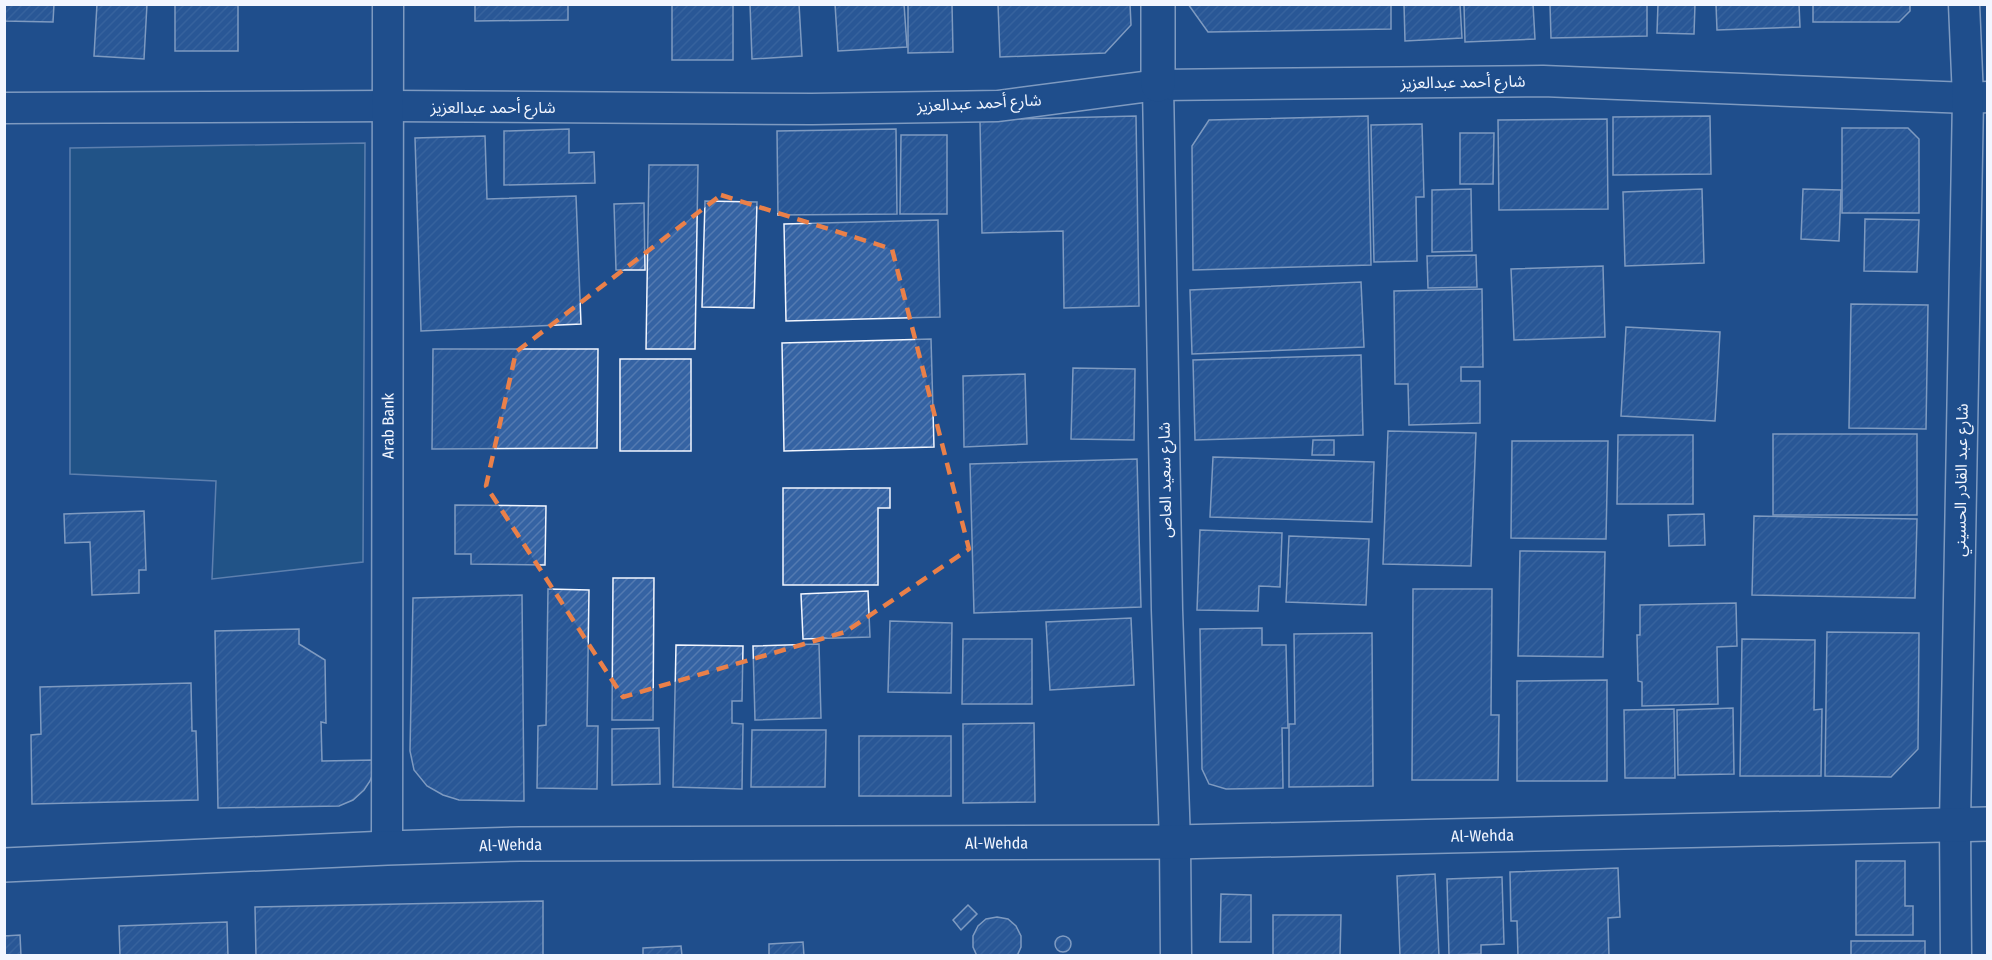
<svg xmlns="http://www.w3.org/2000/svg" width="1992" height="960" font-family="'Fira Sans Condensed','Noto Sans Arabic',sans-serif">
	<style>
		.green { fill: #245a82; stroke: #a8bbd7; stroke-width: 1.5 }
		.building { fill: url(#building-hatch); stroke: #f2f6ff; stroke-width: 1.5 }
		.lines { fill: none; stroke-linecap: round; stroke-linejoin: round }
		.street-casing { stroke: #f2f6ff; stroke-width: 33 }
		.secondary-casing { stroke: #f2f6ff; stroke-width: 36 }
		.street { stroke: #1f4e8c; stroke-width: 30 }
		.secondary { stroke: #1f4e8c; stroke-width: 33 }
		.marked { fill: none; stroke: #ea8049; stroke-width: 4.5; stroke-dasharray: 12 8; stroke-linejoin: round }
		.labels { text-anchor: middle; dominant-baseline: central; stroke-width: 4.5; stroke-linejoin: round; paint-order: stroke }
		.street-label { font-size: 16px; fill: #f2f6ff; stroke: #1f4e8c }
	</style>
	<defs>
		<pattern id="building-hatch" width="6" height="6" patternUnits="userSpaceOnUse" patternTransform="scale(1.5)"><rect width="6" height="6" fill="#3563a3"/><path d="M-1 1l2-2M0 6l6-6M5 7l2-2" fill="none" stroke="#537ab1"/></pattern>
	</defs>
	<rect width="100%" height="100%" fill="#1f4e8c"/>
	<polygon class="green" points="365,143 363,562 212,579 216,481 70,474 70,148"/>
	<g class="building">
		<polygon points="4,4 54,4 53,22 4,21"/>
		<polygon points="97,4 147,4 144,59 94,56"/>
		<rect x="175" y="4" width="63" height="47"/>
		<polygon points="475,4 568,4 568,20 475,21"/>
		<rect x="672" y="4" width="61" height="56"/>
		<polygon points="750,4 799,4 802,56 752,59"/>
		<polygon points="835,4 904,4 907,47 838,51"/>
		<polygon points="908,4 952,4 953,52 908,53"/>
		<polygon points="998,4 1130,4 1131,25 1105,53 1000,57"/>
		<polygon points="1188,4 1391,4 1391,29 1208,32"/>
		<polygon points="1404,4 1460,4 1462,38 1405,41"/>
		<polygon points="1464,4 1533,4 1535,39 1465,42"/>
		<polygon points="1550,4 1647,4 1647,36 1551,38"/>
		<polygon points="1658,4 1695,4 1694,34 1657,33"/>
		<polygon points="1716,4 1799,4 1800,27 1717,30"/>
		<polygon points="1813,4 1910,4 1910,11 1899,22 1813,22"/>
		<polygon points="1136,116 1139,306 1064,308 1063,231 982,233 980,120"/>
		<polygon points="1368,116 1371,265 1193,270 1192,146 1209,120"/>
		<polygon points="1710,116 1711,174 1613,175 1613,117"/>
		<polygon points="1607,119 1608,209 1499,210 1498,120"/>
		<polygon points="1422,124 1424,197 1416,197 1417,261 1374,262 1371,125"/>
		<polygon points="1842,128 1908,128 1919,139 1919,213 1842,213"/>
		<polygon points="569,129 569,153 594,152 595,183 504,185 504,131"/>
		<polygon points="896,129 897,214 778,215 777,131"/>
		<polygon points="1460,133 1494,133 1493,184 1460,184"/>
		<polygon points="901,135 947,135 947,214 900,214"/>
		<polygon points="485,136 487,199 576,196 581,324 421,331 415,138"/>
		<polygon points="649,165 698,165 695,349 646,349"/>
		<polygon points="1471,189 1472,251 1432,252 1432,190"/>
		<polygon points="1702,189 1704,263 1625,266 1623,192"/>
		<polygon points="1803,189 1841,190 1839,241 1801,239"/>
		<polygon points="705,201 757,202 754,308 702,307"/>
		<polygon points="644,203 645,270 616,270 614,204"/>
		<polygon points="1865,219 1919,220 1917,272 1864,271"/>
		<polygon points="938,220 940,317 786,321 784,224"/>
		<polygon points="1476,255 1477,287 1428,288 1427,256"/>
		<polygon points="1603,266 1605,337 1514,340 1511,269"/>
		<polygon points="1361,282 1364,347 1192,354 1190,290"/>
		<polygon points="1482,289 1483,367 1461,367 1461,381 1480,381 1480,423 1409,425 1408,384 1395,384 1394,291"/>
		<polygon points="1851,304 1928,305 1926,429 1849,428"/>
		<polygon points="1626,327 1720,332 1715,421 1621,416"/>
		<polygon points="931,339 934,447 784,451 782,343"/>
		<polygon points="433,349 598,349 597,448 432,449"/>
		<polygon points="1361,355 1363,435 1195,440 1193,360"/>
		<rect x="620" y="359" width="71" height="92"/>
		<polygon points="1073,368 1135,369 1134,440 1071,439"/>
		<polygon points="1025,374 1027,444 964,447 963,376"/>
		<polygon points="1388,431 1476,433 1471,566 1383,564"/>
		<rect x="1773" y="434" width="144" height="81"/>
		<polygon points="1618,435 1693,435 1693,504 1617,504"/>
		<polygon points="1313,440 1334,440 1334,455 1312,455"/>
		<polygon points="1512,441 1608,441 1606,539 1511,538"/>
		<polygon points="1213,457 1374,462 1372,522 1210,517"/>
		<polygon points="1137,459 1141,607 974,613 970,464"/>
		<polygon points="783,488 890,488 890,508 878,508 878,585 783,585"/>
		<polygon points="455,505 546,506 545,565 471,564 471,554 455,554"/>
		<polygon points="144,511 146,570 139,570 139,593 92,595 90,542 65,543 64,514"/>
		<polygon points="1704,514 1705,545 1669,546 1668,515"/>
		<polygon points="1754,516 1917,519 1915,598 1752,595"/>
		<polygon points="1200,530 1282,533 1280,587 1259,586 1258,611 1197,610"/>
		<polygon points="1289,536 1369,539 1366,605 1286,602"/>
		<polygon points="1520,551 1605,552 1603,657 1518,656"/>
		<polygon points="613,578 654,578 653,720 612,720"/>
		<polygon points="548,589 589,590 587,726 598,726 597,789 537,788 538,726 546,725"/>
		<polygon points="1413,589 1492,589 1491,715 1499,715 1498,780 1412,780"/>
		<polygon points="868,591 870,637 803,639 801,594"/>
		<polygon points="522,595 524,801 459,800 443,795 427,786 414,770 410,751 413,598"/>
		<polygon points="1736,603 1737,646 1717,647 1718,704 1642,706 1642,682 1638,681 1637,635 1640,635 1640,605"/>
		<polygon points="1131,618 1134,685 1050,690 1046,622"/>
		<polygon points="890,621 952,623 951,693 888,692"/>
		<polygon points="1262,628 1262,645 1286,645 1288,728 1282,728 1283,788 1226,789 1209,784 1202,769 1200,629"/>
		<polygon points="299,629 299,644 325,660 326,723 321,722 322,761 374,760 374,771 370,781 364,790 353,800 339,806 218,808 215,631"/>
		<polygon points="1827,632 1919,633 1918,749 1891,777 1825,776"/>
		<polygon points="1372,633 1373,786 1289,787 1289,724 1295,724 1294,634"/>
		<polygon points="963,639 1032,639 1032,704 962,704"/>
		<polygon points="1742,639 1815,640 1814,710 1822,709 1821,776 1740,776"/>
		<polygon points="819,644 821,718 755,720 753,646"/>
		<polygon points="676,645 743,646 742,701 732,701 732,723 743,724 742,789 673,787"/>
		<polygon points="1607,680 1607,781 1517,781 1517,681"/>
		<polygon points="191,683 192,731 196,731 198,800 32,804 31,735 41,734 40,687"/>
		<polygon points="1733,708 1734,774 1678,775 1677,710"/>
		<polygon points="1674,709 1675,778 1625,778 1624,710"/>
		<polygon points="1034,723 1035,802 963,803 963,724"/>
		<polygon points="659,728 660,784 612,785 612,729"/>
		<polygon points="752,730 826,730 825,787 751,787"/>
		<rect x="859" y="736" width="92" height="60"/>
		<polygon points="1856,861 1905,861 1905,906 1913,906 1913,935 1856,935"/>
		<polygon points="1618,868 1620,917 1608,918 1609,956 1518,956 1517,921 1511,921 1510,872"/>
		<polygon points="1435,874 1439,956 1400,956 1397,876"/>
		<polygon points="1502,877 1504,944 1481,945 1481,954 1449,955 1447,879"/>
		<polygon points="1221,894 1251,895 1251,942 1220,942"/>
		<polygon points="543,901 543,956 256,956 255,907"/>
		<polygon points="968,905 977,914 961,930 953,920"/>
		<polygon points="1273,915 1341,915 1340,956 1273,956"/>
		<polygon points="997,917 1008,919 1016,926 1021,936 1021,947 1017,956 977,956 973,947 973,936 978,926 986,919"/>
		<polygon points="227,922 228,956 120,956 119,926"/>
		<polygon points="20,935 21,956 4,956 4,936"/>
		<circle cx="1063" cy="944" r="8"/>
		<rect x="1851" y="941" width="74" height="15"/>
		<polygon points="803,942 804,956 769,956 769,944"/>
		<polygon points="681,946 682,956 643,956 643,948"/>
	</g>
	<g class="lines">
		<defs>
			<g id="street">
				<polyline points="1158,85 1167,610 1175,842 1176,956"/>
				<polyline points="4,108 389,106 812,109 998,106 1158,85 1543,81 1968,98 1988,97"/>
				<path id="s1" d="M387 848 388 4"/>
				<polyline points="1956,956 1955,824 1968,98 1964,4"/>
			</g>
			<g id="secondary">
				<polyline points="1158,4 1158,85"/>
				<path id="s2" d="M4 865 387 848 520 844 1175 842 1988 824"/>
			</g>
		</defs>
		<use href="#street" class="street-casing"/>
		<use href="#secondary" class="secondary-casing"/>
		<use href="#street" class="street"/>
		<use href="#secondary" class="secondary"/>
	</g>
	<path d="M0 0H1992V960H0ZM721 195 892 249 969 549 845 632 623 697 486 486 516 352Z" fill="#1f4e8c" fill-opacity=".55" fill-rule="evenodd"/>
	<path class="marked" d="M721 195 892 249 969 549 845 632 623 697 486 486 516 352Z"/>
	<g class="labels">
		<g class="street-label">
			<text transform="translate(1463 82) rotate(-1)">شارع أحمد عبدالعزيز</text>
			<text transform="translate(979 103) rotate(-3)">شارع أحمد عبدالعزيز</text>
			<text x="493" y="107">شارع أحمد عبدالعزيز</text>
			<text stroke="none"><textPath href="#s1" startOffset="422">Arab Bank</textPath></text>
			<text transform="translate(1165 480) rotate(-91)">شارع سعيد العاص</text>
			<text transform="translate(1961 480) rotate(-89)">شارع عبد القادر الحسيني</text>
			<text stroke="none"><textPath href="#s2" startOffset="1479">Al-Wehda</textPath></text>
			<text stroke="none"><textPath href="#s2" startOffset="993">Al-Wehda</textPath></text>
			<text stroke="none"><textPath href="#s2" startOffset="507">Al-Wehda</textPath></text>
		</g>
	</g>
	<rect width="1992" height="960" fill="none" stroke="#f2f6ff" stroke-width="12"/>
</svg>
